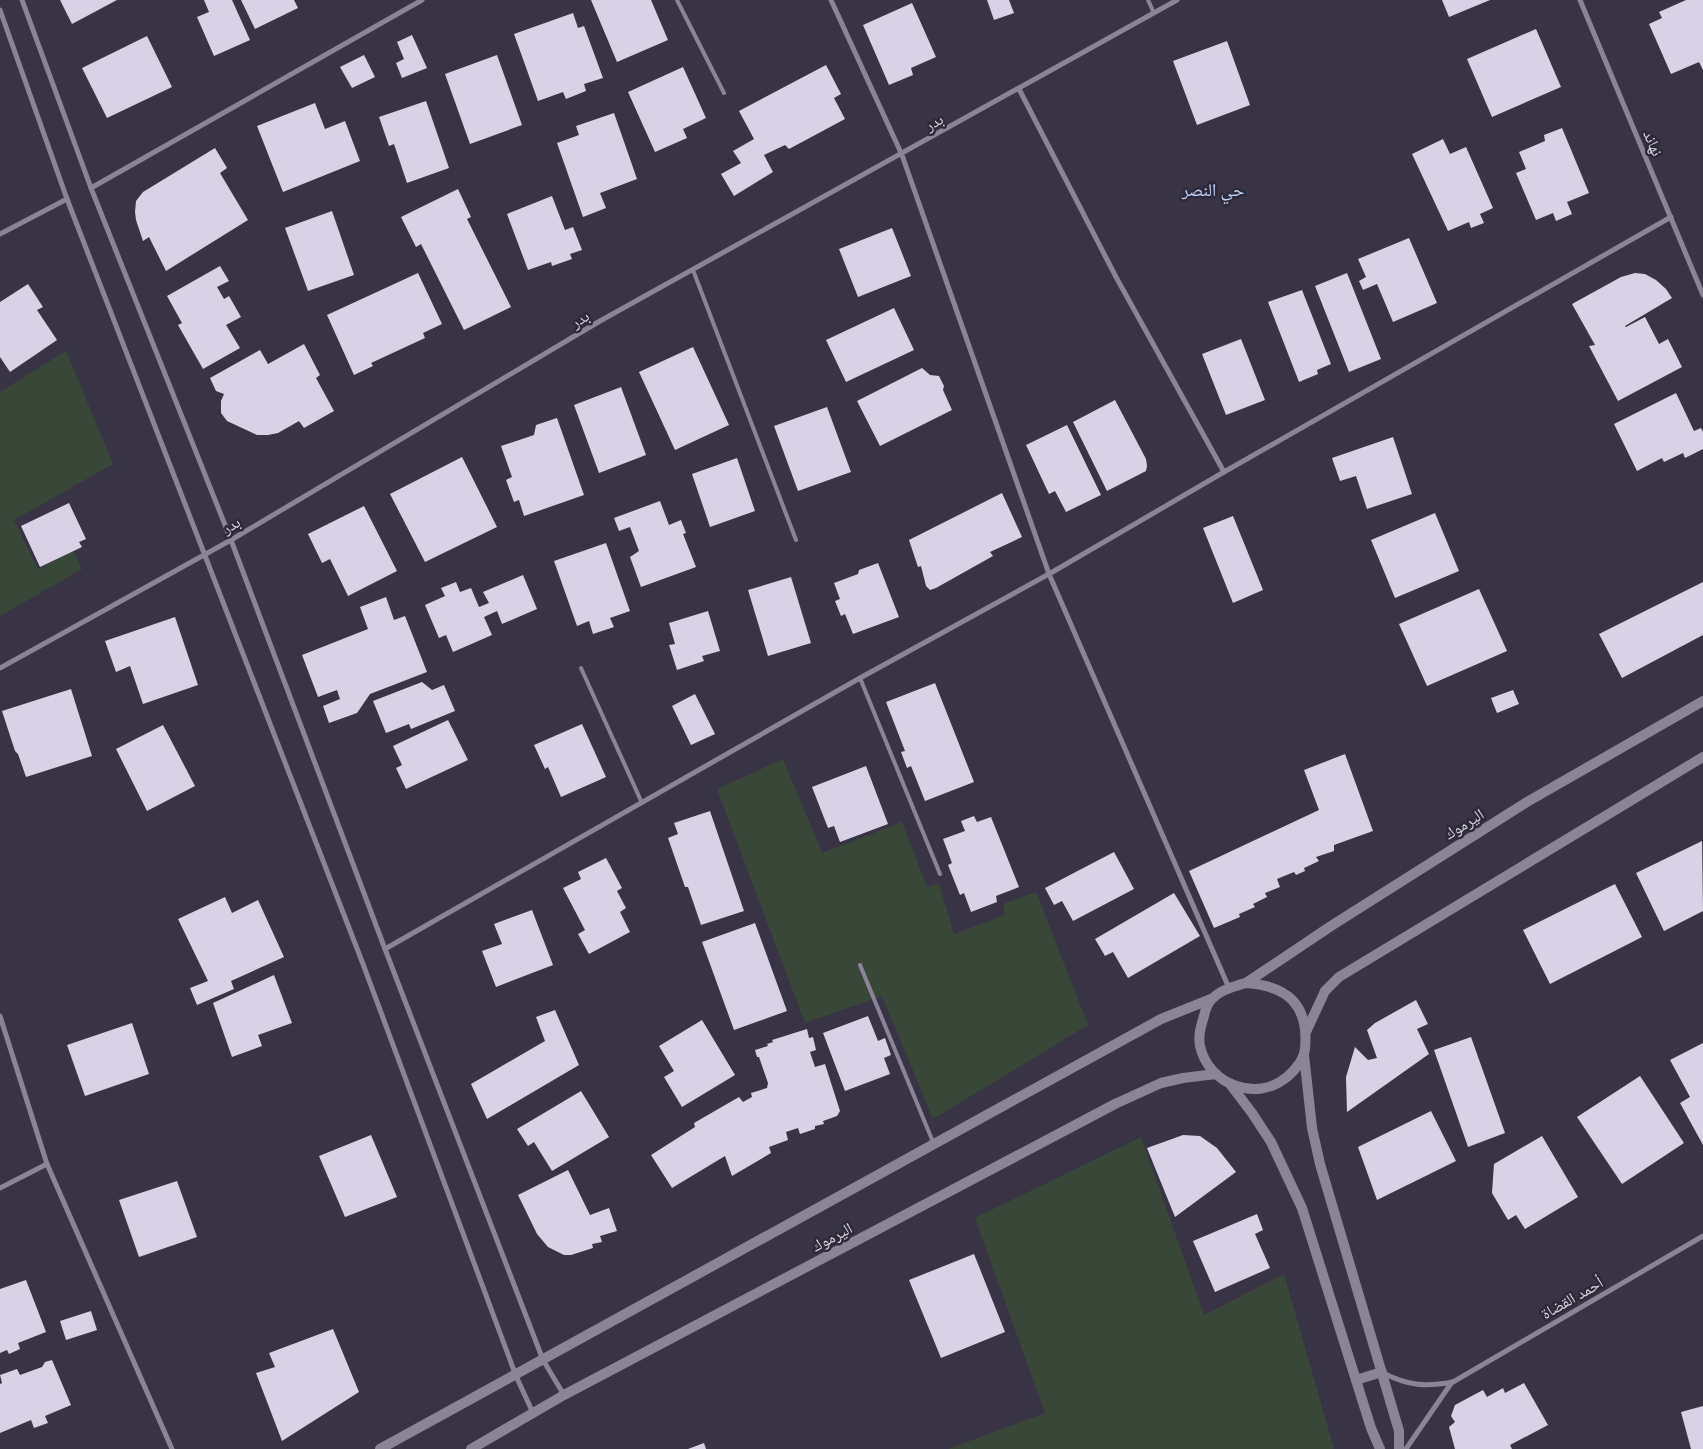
<svg xmlns="http://www.w3.org/2000/svg" width="1703" height="1449" font-family="Karla,'Noto Naskh Arabic',sans-serif">
	<style>
		.green { fill: #394739 }
		.building { fill: #d9d2e7 }
		.lines { fill: none; stroke-linecap: round; stroke-linejoin: round }
		.lane { stroke: #8b8498; stroke-width: 4 }
		.street { stroke: #8b8498; stroke-width: 5 }
		.secondary { stroke: #8b8498; stroke-width: 10 }
		.labels { text-anchor: middle; dominant-baseline: central; stroke-width: 5; stroke-linejoin: round; paint-order: stroke }
		.street-label { font-size: 16px; fill: #d8d5e0; stroke: #2f2a3a }
		.neighbourhood-label { font-size: 18px; fill: #bed4fb; stroke: #2f2a3a }
	</style>
	<rect width="100%" height="100%" fill="#393445"/>
	<g class="green">
		<polygon points="66,351 113,464 14,520 38,569 73,551 82,569 0,616 0,392"/>
		<polygon points="783,759 822,853 902,822 927,887 939,884 954,934 1005,915 1003,904 1036,892 1088,1025 933,1119 882,996 805,1023 717,789"/>
		<polygon points="1141,1137 1204,1315 1284,1274 1334,1449 948,1449 1045,1413 975,1218"/>
	</g>
	<g class="building">
		<polygon points="60,0 117,0 72,24"/>
		<polygon points="204,0 232,0 250,40 214,56 197,17 209,12"/>
		<polygon points="241,0 294,0 298,8 255,29"/>
		<polygon points="591,0 651,0 668,40 617,62"/>
		<polygon points="987,0 1009,0 1014,13 994,20"/>
		<polygon points="1442,0 1490,0 1449,17"/>
		<polygon points="1686,0 1703,0 1703,70 1699,62 1671,74 1649,24 1662,18 1659,12"/>
		<polygon points="912,3 936,57 911,68 913,75 889,85 863,25"/>
		<polygon points="573,13 578,28 584,26 603,78 584,84 586,91 566,99 563,92 538,101 514,34"/>
		<polygon points="1536,29 1561,87 1492,117 1467,59"/>
		<polygon points="412,35 427,68 402,78 396,63 404,59 397,42"/>
		<polygon points="147,36 172,87 107,118 82,68"/>
		<polygon points="1227,41 1250,105 1197,125 1173,61"/>
		<polygon points="364,55 375,77 352,88 340,67"/>
		<polygon points="497,55 522,125 470,144 445,74"/>
		<polygon points="826,65 841,94 834,98 845,119 789,149 785,145 764,155 773,172 734,196 721,174 741,163 733,151 754,139 739,111"/>
		<polygon points="683,67 706,118 683,129 687,138 655,152 628,92"/>
		<polygon points="426,101 449,168 407,183 394,144 389,146 379,117"/>
		<polygon points="315,103 325,129 345,121 360,161 283,192 257,126"/>
		<polygon points="614,113 637,179 600,193 606,208 583,217 557,143 579,135 576,126"/>
		<polygon points="1562,128 1589,193 1567,202 1572,214 1556,221 1553,213 1536,220 1516,173 1526,169 1519,152 1545,141 1544,135"/>
		<polygon points="1443,139 1450,154 1466,147 1493,208 1480,214 1484,223 1471,228 1469,222 1448,231 1412,154"/>
		<polygon points="215,148 227,168 220,173 248,220 166,271 149,237 143,241 136,220 135,212 136,201 143,192"/>
		<polygon points="458,189 471,217 467,219 511,307 464,330 421,244 416,247 401,217"/>
		<polygon points="552,196 565,230 573,227 582,250 570,254 572,259 552,266 551,262 528,270 507,214"/>
		<polygon points="332,211 354,275 308,291 285,228"/>
		<polygon points="892,228 911,276 858,297 839,249"/>
		<polygon points="1409,238 1437,303 1393,322 1377,284 1363,290 1359,281 1366,277 1358,259"/>
		<polygon points="220,266 229,281 217,287 224,299 229,296 241,317 226,325 240,348 203,369 178,325 182,323 167,296"/>
		<polygon points="418,273 442,324 423,333 425,338 371,363 373,366 354,375 327,315"/>
		<polygon points="1347,273 1381,359 1349,372 1315,286"/>
		<polygon points="1635,273 1645,274 1656,280 1666,289 1672,298 1625,326 1626,327 1645,317 1659,344 1668,339 1682,367 1618,401 1589,346 1595,345 1572,304 1621,277"/>
		<polygon points="28,284 43,307 37,310 57,340 10,372 0,357 0,302"/>
		<polygon points="1302,290 1331,364 1317,370 1318,374 1299,382 1268,302"/>
		<polygon points="894,308 914,350 846,382 826,340"/>
		<polygon points="1241,339 1265,400 1226,415 1202,354"/>
		<polygon points="304,344 320,375 316,378 334,411 304,428 299,421 278,433 268,435 257,435 227,421 221,413 221,401 224,394 216,391 210,378 260,350 268,364"/>
		<polygon points="693,347 729,425 675,450 639,372"/>
		<polygon points="922,368 930,375 939,376 944,386 943,390 952,410 880,446 857,401"/>
		<polygon points="621,387 646,455 599,473 574,405"/>
		<polygon points="1676,393 1694,431 1701,428 1703,432 1703,449 1685,458 1683,453 1664,462 1662,458 1637,471 1614,424"/>
		<polygon points="1115,400 1146,459 1147,466 1146,471 1107,491 1073,422"/>
		<polygon points="827,407 851,472 798,491 774,426"/>
		<polygon points="557,418 584,495 524,516 519,500 514,502 506,480 512,477 501,446 534,435 536,425"/>
		<polygon points="1067,425 1101,495 1066,512 1055,491 1049,494 1026,445"/>
		<polygon points="1393,437 1412,494 1367,509 1356,476 1340,481 1332,458"/>
		<polygon points="462,457 497,527 425,562 390,494"/>
		<polygon points="737,458 755,511 710,527 692,474"/>
		<polygon points="1002,493 1022,537 990,552 993,556 936,588 930,590 926,586 921,566 918,567 909,540"/>
		<polygon points="660,501 669,525 681,520 686,533 683,534 696,567 641,587 630,557 639,551 630,527 619,531 614,518"/>
		<polygon points="69,503 86,539 79,542 82,547 40,567 21,526"/>
		<polygon points="364,506 397,571 348,596 330,559 322,563 308,534"/>
		<polygon points="1435,513 1459,571 1395,598 1371,540"/>
		<polygon points="1233,516 1263,590 1233,603 1203,528"/>
		<polygon points="606,543 630,611 610,618 614,627 593,634 589,621 577,626 554,561"/>
		<polygon points="878,563 899,617 853,634 845,614 841,616 835,601 840,599 834,583 858,574 859,570"/>
		<polygon points="523,575 537,609 502,624 497,611 484,617 492,635 453,652 446,635 439,638 425,605 445,596 441,588 456,582 460,592 471,588 479,607 489,603 483,592"/>
		<polygon points="791,577 811,643 768,656 748,590"/>
		<polygon points="1703,582 1703,635 1622,678 1599,634"/>
		<polygon points="1479,589 1507,651 1427,686 1399,624"/>
		<polygon points="386,597 394,620 405,616 427,672 370,694 357,713 329,723 323,706 340,699 337,690 318,697 302,655 368,629 360,607"/>
		<polygon points="708,611 720,651 702,656 704,661 677,670 669,645 675,644 669,623"/>
		<polygon points="175,617 198,685 143,704 130,666 116,672 105,641"/>
		<polygon points="422,682 432,690 444,685 455,711 411,729 409,724 386,733 373,701"/>
		<polygon points="935,683 974,782 925,801 911,766 907,768 901,752 905,751 886,702"/>
		<polygon points="71,689 92,756 26,777 18,754 15,751 2,711"/>
		<polygon points="1513,690 1519,704 1497,713 1491,698"/>
		<polygon points="695,694 715,734 691,745 672,706"/>
		<polygon points="448,720 468,760 406,789 396,768 402,765 393,746"/>
		<polygon points="582,724 606,777 561,797 548,767 545,769 534,745"/>
		<polygon points="163,725 195,786 147,811 116,749"/>
		<polygon points="1345,754 1373,831 1334,845 1334,851 1316,857 1319,861 1304,868 1305,871 1296,875 1294,872 1277,879 1280,887 1265,893 1267,897 1253,904 1255,907 1239,914 1240,917 1214,928 1189,871 1319,810 1304,770"/>
		<polygon points="866,766 888,824 840,842 834,826 828,828 812,787"/>
		<polygon points="710,811 744,911 701,925 688,887 685,887 668,838 678,834 674,823"/>
		<polygon points="974,816 977,822 991,817 1019,887 996,896 997,902 971,912 964,893 960,895 948,865 952,863 943,839 965,831 961,821"/>
		<polygon points="1702,841 1703,911 1664,931 1636,873"/>
		<polygon points="1114,852 1134,889 1073,921 1062,901 1054,905 1045,888"/>
		<polygon points="606,858 622,888 617,891 626,908 620,912 630,932 589,954 578,934 585,930 563,888 581,879 578,872"/>
		<polygon points="1615,884 1642,937 1550,984 1523,930"/>
		<polygon points="1174,893 1200,936 1128,978 1113,952 1105,956 1095,939"/>
		<polygon points="225,897 232,913 258,900 284,957 231,981 234,989 197,1005 190,988 208,981 178,919"/>
		<polygon points="532,910 553,965 496,987 482,951 502,944 494,924"/>
		<polygon points="755,923 787,1011 734,1030 702,942"/>
		<polygon points="274,975 292,1023 258,1035 262,1046 232,1057 213,1003"/>
		<polygon points="1416,1000 1428,1024 1417,1029 1429,1054 1347,1112 1346,1077 1355,1047 1368,1060 1377,1058 1367,1030 1375,1023"/>
		<polygon points="555,1010 579,1065 487,1119 471,1084 545,1041 536,1017"/>
		<polygon points="868,1016 878,1041 885,1038 891,1055 884,1058 890,1074 845,1091 823,1033"/>
		<polygon points="702,1020 735,1075 682,1107 664,1077 674,1071 659,1046"/>
		<polygon points="132,1023 149,1074 85,1096 67,1045"/>
		<polygon points="807,1029 809,1038 813,1037 816,1050 810,1052 815,1067 825,1064 840,1111 837,1116 823,1121 824,1124 815,1126 815,1129 800,1134 798,1128 786,1132 788,1140 769,1147 771,1153 732,1176 725,1156 672,1188 651,1155 695,1127 694,1123 739,1097 743,1102 752,1097 751,1093 767,1088 768,1083 759,1057 757,1057 755,1050 768,1046 767,1044 773,1042 772,1040"/>
		<polygon points="1471,1037 1505,1133 1468,1147 1434,1050"/>
		<polygon points="1703,1043 1703,1145 1680,1103 1690,1097 1670,1060"/>
		<polygon points="1640,1076 1684,1143 1622,1184 1577,1117"/>
		<polygon points="581,1091 609,1137 552,1171 534,1142 528,1146 517,1129"/>
		<polygon points="1431,1111 1456,1161 1377,1200 1358,1147"/>
		<polygon points="371,1135 397,1197 345,1217 319,1156"/>
		<polygon points="1183,1135 1200,1136 1217,1148 1236,1172 1175,1217 1147,1148"/>
		<polygon points="1542,1136 1578,1197 1525,1229 1516,1215 1508,1220 1492,1193 1494,1164"/>
		<polygon points="568,1170 590,1215 609,1208 617,1231 600,1236 602,1242 592,1244 593,1248 571,1255 564,1255 548,1247 537,1234 518,1195"/>
		<polygon points="177,1181 197,1237 139,1257 119,1200"/>
		<polygon points="1257,1214 1263,1230 1255,1234 1270,1268 1215,1292 1193,1241"/>
		<polygon points="974,1254 1005,1332 941,1358 909,1280"/>
		<polygon points="26,1280 46,1332 18,1343 20,1349 9,1354 7,1350 0,1353 0,1289"/>
		<polygon points="91,1311 97,1330 66,1340 60,1321"/>
		<polygon points="333,1329 359,1392 282,1441 256,1373 275,1367 269,1353"/>
		<polygon points="52,1360 71,1405 45,1416 48,1423 34,1428 31,1420 0,1433 0,1384 2,1383 0,1375 17,1369 20,1375 42,1367 45,1362"/>
		<polygon points="1524,1383 1548,1425 1510,1445 1512,1449 1455,1449 1449,1427 1455,1422 1451,1416 1455,1405 1483,1390 1487,1397 1503,1388 1505,1393"/>
		<polygon points="1703,1406 1703,1449 1691,1449 1681,1412"/>
		<polygon points="704,1443 706,1449 688,1449"/>
	</g>
	<g class="lines">
		<g class="lane">
			<polyline points="677,0 724,93"/>
			<polyline points="1148,0 1154,13"/>
			<polyline points="693,270 796,540"/>
			<polyline points="581,668 642,803"/>
			<polyline points="860,678 940,874"/>
			<polyline points="860,965 933,1142"/>
		</g>
		<g class="street">
			<polyline points="22,0 91,188 231,540 385,949 543,1360 564,1395"/>
			<polyline points="831,0 902,155 1049,574 1229,988"/>
			<polyline points="1580,0 1703,295"/>
			<polyline points="0,10 67,199 363,964 516,1376 533,1413"/>
			<polyline points="1019,89 1116,277 1224,472"/>
			<polyline points="91,188 422,0"/>
			<polyline points="0,234 67,199"/>
			<polyline points="0,668 231,540 600,321 1177,0"/>
			<polyline points="385,949 860,678 1049,574 1224,472 1671,217"/>
			<polyline points="0,1016 47,1164 172,1449"/>
			<polyline points="0,1188 47,1164"/>
			<path d="M1383 1373C1409 1386 1425 1387 1453 1382L1703 1236"/>
			<polyline points="1406,1449 1452,1382"/>
		</g>
		<g class="secondary">
			<polyline points="1246,983 1331,926 1527,802 1703,701"/>
			<path d="M1246 983C1289 986 1309 1006 1305 1049 1304 1060 1295 1070 1287 1077 1256 1103 1208 1084 1200 1046 1198 1035 1201 1026 1204 1016 1205 1011 1208 1002 1212 999 1220 990 1235 986 1246 983Z"/>
			<polyline points="1306,1032 1325,991 1339,977 1703,757"/>
			<polyline points="1304,1055 1312,1128 1320,1164 1399,1431 1399,1449"/>
			<polyline points="1230,1084 1252,1113 1271,1142 1302,1208 1371,1428 1380,1449"/>
			<polyline points="1356,1380 1382,1372"/>
			<polyline points="380,1449 1161,1019 1211,999"/>
			<polyline points="471,1449 564,1395 1115,1104 1161,1083 1183,1078 1216,1074"/>
		</g>
	</g>
	<g class="labels">
		<g class="street-label">
			<text transform="translate(934 122) rotate(-29)">بدر</text>
			<text transform="translate(1653 143) rotate(67)">نهاند</text>
			<text transform="translate(580 319) rotate(-31)">بدر</text>
			<text transform="translate(231 525) rotate(-30)">بدر</text>
			<text transform="translate(1464 824) rotate(-32)">اليرموك</text>
			<text transform="translate(832 1237) rotate(-28)">اليرموك</text>
			<text transform="translate(1572 1298) rotate(-30)">أحمد القضاة</text>
		</g>
		<g class="neighbourhood-label">
			<text x="1213" y="190">حي النصر</text>
		</g>
	</g>
</svg>
